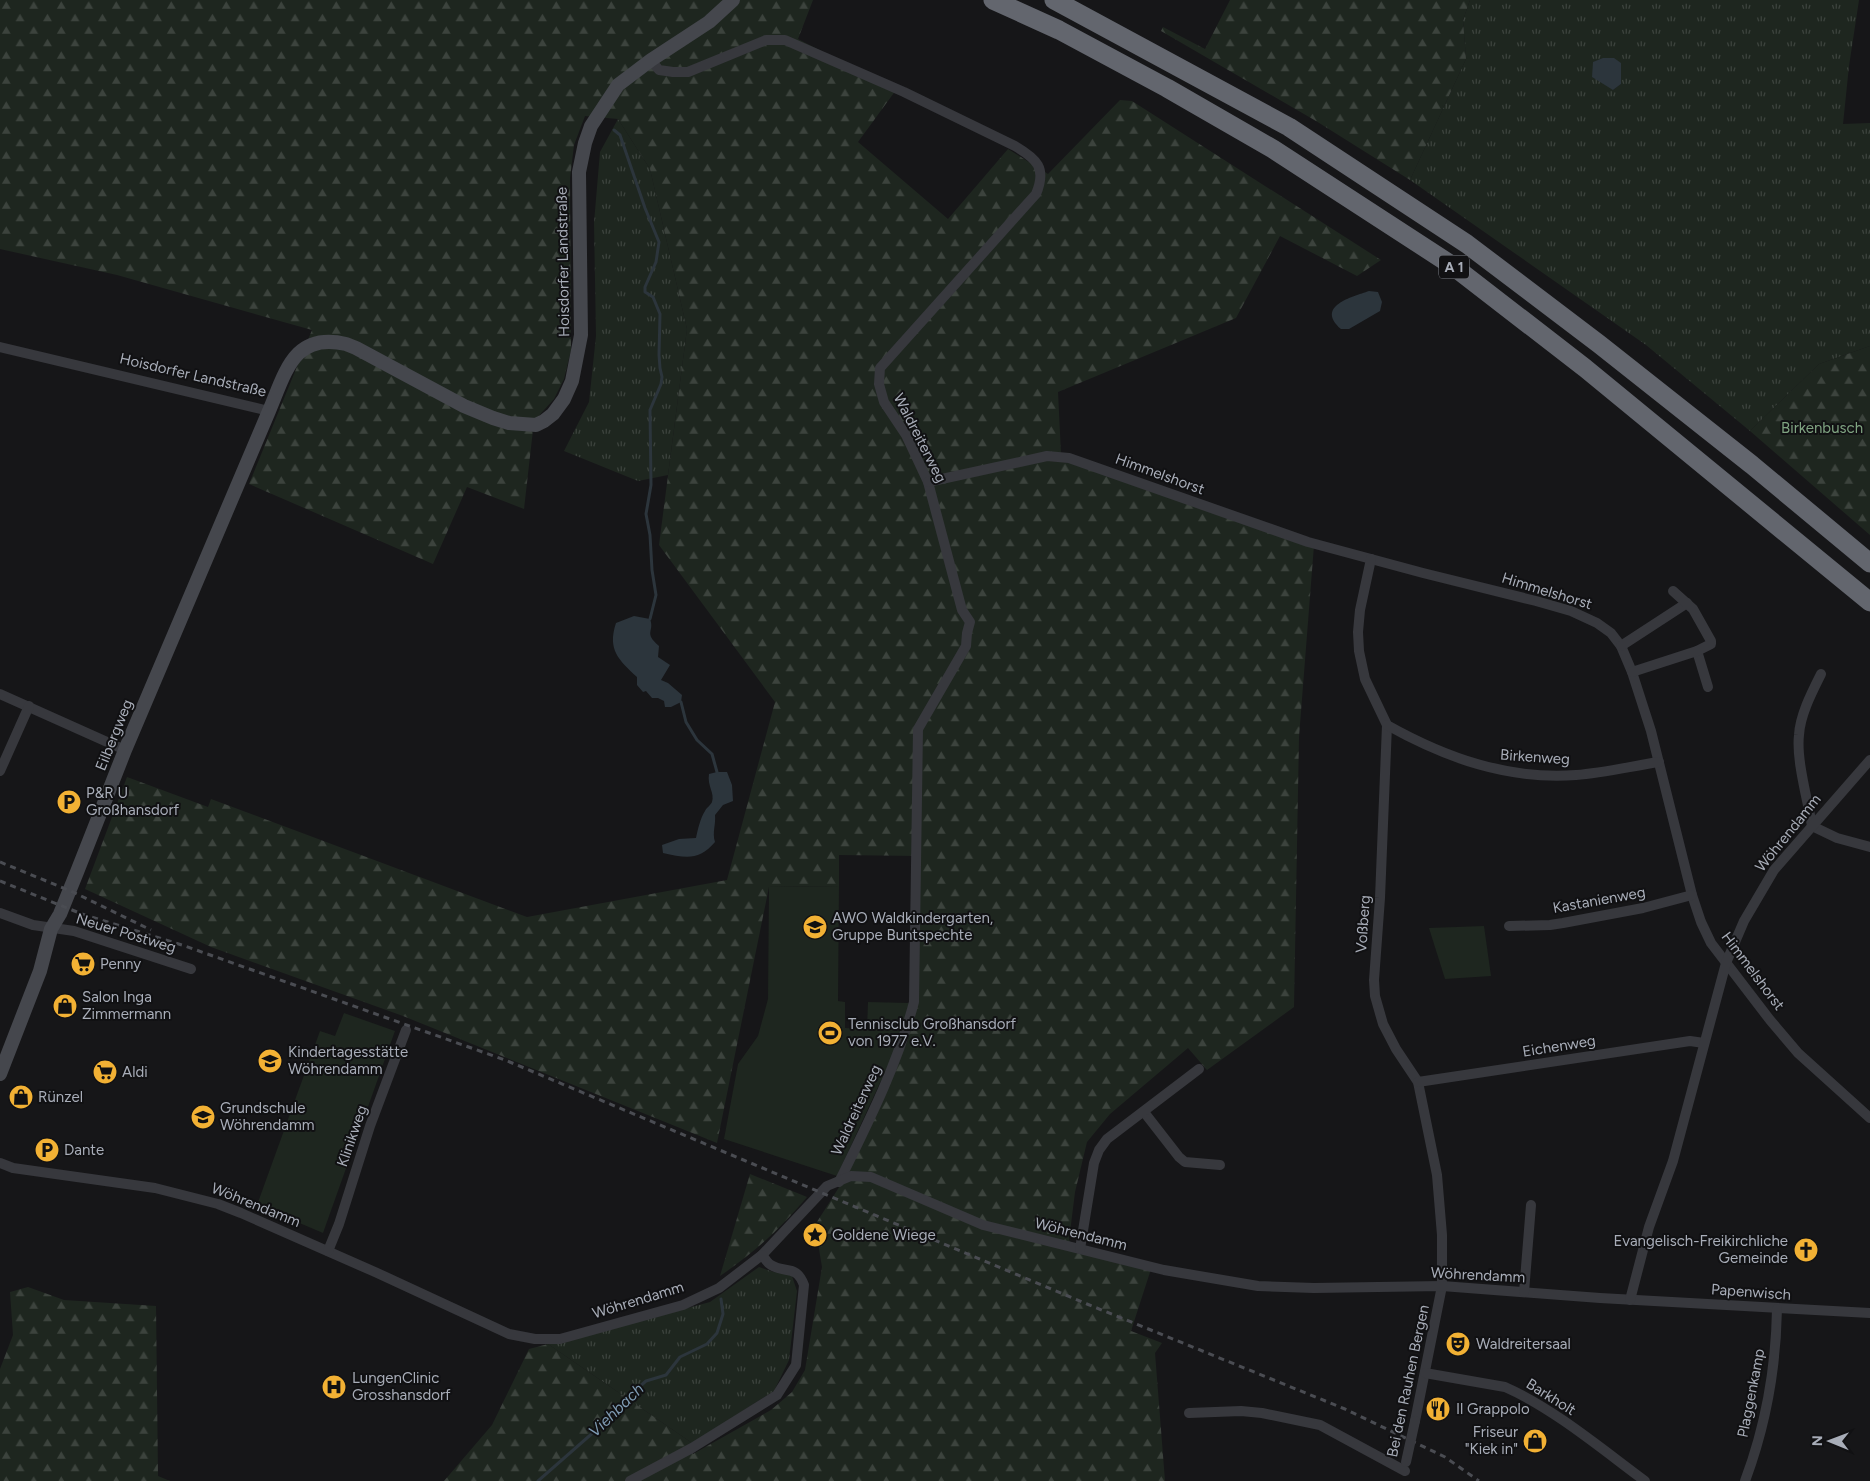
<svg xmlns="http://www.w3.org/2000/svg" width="1870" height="1481" font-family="Figtree,sans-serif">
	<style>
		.grass { fill: url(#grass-tufts); fill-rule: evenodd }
		.forest { fill: url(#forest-firs) }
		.park { fill: #1e261f }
		.water { fill: #2c353c }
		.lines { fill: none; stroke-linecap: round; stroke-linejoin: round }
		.stream { stroke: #2c353c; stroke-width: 3 }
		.minor { stroke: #37383d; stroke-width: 10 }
		.secondary { stroke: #45474d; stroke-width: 14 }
		.motorway { stroke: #63666e; stroke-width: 19 }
		.rail { stroke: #4a4c52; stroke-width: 3; stroke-dasharray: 6 5; stroke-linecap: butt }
		.minor-bridge { stroke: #37383d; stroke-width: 10 }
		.labels { text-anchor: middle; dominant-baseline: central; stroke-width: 4; stroke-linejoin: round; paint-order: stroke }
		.shield { fill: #111113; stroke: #7b7e86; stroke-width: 1 }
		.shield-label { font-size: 14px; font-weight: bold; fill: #a8adb8 }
		.street-label { font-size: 15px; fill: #a8adb8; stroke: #111113 }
		.park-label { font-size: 15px; fill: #7fa381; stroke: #111113 }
		.poi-label { font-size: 15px; fill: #a8adb8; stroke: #111113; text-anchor: start }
		.water-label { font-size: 16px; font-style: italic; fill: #7f9bb3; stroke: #111113 }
	</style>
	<defs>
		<pattern id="grass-tufts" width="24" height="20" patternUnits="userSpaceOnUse" patternTransform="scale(1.25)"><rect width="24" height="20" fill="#1e261f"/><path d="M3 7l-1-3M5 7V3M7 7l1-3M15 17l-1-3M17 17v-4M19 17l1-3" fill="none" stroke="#3c433d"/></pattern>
		<pattern id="forest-firs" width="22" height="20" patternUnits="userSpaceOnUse" patternTransform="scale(1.25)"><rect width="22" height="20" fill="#1e261f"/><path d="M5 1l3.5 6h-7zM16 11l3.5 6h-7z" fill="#3c433d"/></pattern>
	</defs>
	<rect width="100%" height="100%" fill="#161618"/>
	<g class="grass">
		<path d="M1470 0H1859L1849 66 1843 124 1870 123V346L1819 364 1750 431 1646 345 1410 180 1466 59 1463 20ZM1621 63V84L1613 90Z"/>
		<polygon points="618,119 650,169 687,329 668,475 638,481 564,451 589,402 596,336 594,223 600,152"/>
		<polygon points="759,1267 773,1272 791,1273 797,1291 789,1360 774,1391 692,1443 548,1344 569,1340 710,1302"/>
	</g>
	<g class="forest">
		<polygon points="0,0 813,0 798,39 896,90 858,142 948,219 1008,149 1048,174 1120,100 1132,101 1381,260 1357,276 1280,236 1236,318 1058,392 1061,454 1314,545 1299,737 1294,1007 1207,1070 1188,1048 1110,1114 1087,1142 1075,1192 1069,1240 1077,1251 1151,1269 1131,1331 1162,1343 1155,1353 1165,1481 444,1481 492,1425 529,1349 548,1344 692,1443 693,1454 771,1410 792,1392 805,1370 822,1267 815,1225 843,1181 908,1040 920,856 839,855 839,886 769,887 717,1143 403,1016 211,947 85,889 127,777 208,807 211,799 527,917 727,880 775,702 659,545 687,329 650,169 618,119 585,116 574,145 570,178 571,350 564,379 554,399 534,421 524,509 467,487 433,564 249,484 312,330 117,275 0,249"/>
		<polygon points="1230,0 1470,0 1463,20 1466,59 1410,180 1316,121 1161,31 1163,27 1205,49"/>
		<polygon points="1870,346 1870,535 1750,431 1819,364"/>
		<path d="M750 1174 807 1197C780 1229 755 1252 720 1276Z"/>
		<polygon points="28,1287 64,1300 156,1306 158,1476 170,1481 0,1481 0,1369 13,1335 10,1292"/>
	</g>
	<g class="park">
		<polygon points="839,886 838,1001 845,1002 845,1028 867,1029 868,1002 909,1003 897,1046 837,1176 724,1139 738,1064 758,1036 768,999 769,887"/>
		<polygon points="1484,926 1491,976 1445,979 1429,928"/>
		<polygon points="344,1013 395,1031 323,1233 257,1205 320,1031 335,1036"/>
	</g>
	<g class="water">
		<polygon points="1603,58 1614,58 1621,63 1621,84 1613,90 1592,77 1593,62"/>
		<path d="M1369 291 1378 292 1382 302 1380 311 1349 329H1341C1315 306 1352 297 1369 291Z"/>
		<path d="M634 616 650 619C655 632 643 632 659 646L658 657 670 665 661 680 668 683 682 695 681 702 671 707H665L664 701 658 698H652L646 691 643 692 637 685V677C619 660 607 650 616 623Z"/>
		<path d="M717 772H727L732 785 733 801 723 805 715 815C716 825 712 832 715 842 699 861 686 858 663 853L662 845 679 839 696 838C698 829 700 819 705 811 707 807 711 805 712 802 715 793 707 786 709 774Z"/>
	</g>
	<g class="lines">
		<g class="stream">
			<polyline points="614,130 620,135 645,208 659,242 656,262 645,287 645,292 653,297 660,314 659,355 660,368 662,377 661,384 650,410 651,485 646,514 650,535 652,570 656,595 650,619"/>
			<polyline points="681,702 686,722 697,740 712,754 717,772"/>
			<polyline points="538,1481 620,1409 630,1395 646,1381 666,1375 680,1357 707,1344 717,1333 723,1314 721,1299"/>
		</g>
		<g class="minor">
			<path d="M651 60 659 70 673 72H688L766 40H785L904 92 1015 146C1037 159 1047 168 1036 194L880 368 879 384 884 402 906 435 928 482 962 610 970 622 967 633 966 646 918 729 914 1002C897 1066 868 1123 839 1182"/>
			<polyline points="0,347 269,411"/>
			<polyline points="928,482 1047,456 1069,458 1308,542 1423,573 1536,601 1571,611 1597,623 1611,633 1621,646 1632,672 1651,731 1692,895 1701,922 1711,943 1770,1020 1798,1053 1870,1118"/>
			<polyline points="1371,559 1360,610 1358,632 1359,651 1365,679 1387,725 1380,898 1374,980 1375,996 1383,1024 1396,1049 1418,1082 1437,1175 1442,1235 1442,1286 1415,1421"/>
			<polyline points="1621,646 1687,603"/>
			<polyline points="1697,651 1708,687"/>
			<polyline points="1632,672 1697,651 1711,644 1711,641 1693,609 1673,591"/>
			<path d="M1821 674C1812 692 1800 715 1799 735 1796 760 1808 801 1812 826L1837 838 1870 847"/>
			<polyline points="0,694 125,750"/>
			<path d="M1387 725C1446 758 1508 780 1576 775 1604 773 1632 766 1659 762"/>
			<polyline points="0,771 29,706"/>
			<polyline points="0,913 33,925 74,931 191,969"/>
			<polyline points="1509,926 1550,925 1563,923 1643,908 1692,895"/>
			<polyline points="1418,1082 1690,1041 1704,1043"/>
			<polyline points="1144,1112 1179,1157 1185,1162 1220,1165"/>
			<polyline points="0,1163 13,1168 155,1188 218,1204 241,1213 375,1272 509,1334 535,1339 560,1339 683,1305 719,1288 762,1255 827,1186 851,1176 871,1177 983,1225 1164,1270 1258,1286 1314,1288 1442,1286 1600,1298 1870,1313"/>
			<polyline points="1080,1249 1094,1163 1099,1150 1107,1139 1199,1069"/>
			<polyline points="328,1251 339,1224 370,1126 406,1030"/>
			<polyline points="1524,1292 1531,1205"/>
			<polyline points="1630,1300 1649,1227 1673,1161 1726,963 1744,921 1774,870 1870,760"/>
			<path d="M1425 1373 1505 1387C1553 1408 1603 1450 1645 1481"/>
			<polyline points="1189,1413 1241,1411 1262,1413 1320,1425 1405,1471"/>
			<path d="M630 1481 692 1448 777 1395 796 1365 804 1285C796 1264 786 1274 771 1265 767 1263 765 1258 762 1255"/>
			<path d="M1745 1481C1766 1425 1776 1368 1777 1309"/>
		</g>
		<path class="secondary" d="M0 1074 40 971 51 929 60 914 77 872 125 750 269 411C286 371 294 332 346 344L356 348 464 406 493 418 509 423 536 425 544 421 553 414 564 399 572 381 581 335 579 172 585 143 591 126 618 85 651 60 709 22 733 0"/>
		<g class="motorway">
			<polyline points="993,0 1059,30 1167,88 1273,149 1453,266 1585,368 1870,602"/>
			<polyline points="1054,0 1289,127 1467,244 1599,344 1752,465 1870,563"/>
		</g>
		<g class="rail">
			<polyline points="0,862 73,892 151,930"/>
			<polyline points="0,881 82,914 185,946 505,1060 1087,1304 1345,1409 1445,1457 1479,1481"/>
		</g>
		<polyline class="minor-bridge" points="1406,1462 1415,1421"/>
	</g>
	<defs>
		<symbol id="parking-disc" viewBox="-11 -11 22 22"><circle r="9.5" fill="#f2b134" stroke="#111113"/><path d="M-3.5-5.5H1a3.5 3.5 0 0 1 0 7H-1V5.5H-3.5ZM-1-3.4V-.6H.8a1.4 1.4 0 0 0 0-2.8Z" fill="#111"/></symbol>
		<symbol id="school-disc" viewBox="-11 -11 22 22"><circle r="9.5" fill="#f2b134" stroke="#111113"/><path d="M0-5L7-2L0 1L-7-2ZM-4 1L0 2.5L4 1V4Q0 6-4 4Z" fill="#111"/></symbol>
		<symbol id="supermarket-disc" viewBox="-11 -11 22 22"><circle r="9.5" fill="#f2b134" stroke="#111113"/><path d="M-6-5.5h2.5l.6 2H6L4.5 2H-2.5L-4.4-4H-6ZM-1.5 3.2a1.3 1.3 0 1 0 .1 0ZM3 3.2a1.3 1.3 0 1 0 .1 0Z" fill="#111"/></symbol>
		<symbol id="shop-disc" viewBox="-11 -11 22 22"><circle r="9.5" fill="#f2b134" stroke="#111113"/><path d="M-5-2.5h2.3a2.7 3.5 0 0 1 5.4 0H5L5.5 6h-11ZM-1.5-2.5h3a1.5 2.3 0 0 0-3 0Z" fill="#111"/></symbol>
		<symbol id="stadium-disc" viewBox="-11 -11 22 22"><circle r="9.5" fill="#f2b134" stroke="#111113"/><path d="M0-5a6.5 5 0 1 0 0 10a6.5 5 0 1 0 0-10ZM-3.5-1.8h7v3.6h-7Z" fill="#111"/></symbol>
		<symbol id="sight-disc" viewBox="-11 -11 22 22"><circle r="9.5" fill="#f2b134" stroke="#111113"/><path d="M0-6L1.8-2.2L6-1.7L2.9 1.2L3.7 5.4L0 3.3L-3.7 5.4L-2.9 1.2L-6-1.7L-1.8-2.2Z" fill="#111"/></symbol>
		<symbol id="church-disc" viewBox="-11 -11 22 22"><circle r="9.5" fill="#f2b134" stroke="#111113"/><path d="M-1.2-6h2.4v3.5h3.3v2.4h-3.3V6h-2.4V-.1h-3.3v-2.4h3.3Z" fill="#111"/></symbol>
		<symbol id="theatre-disc" viewBox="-11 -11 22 22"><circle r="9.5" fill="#f2b134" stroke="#111113"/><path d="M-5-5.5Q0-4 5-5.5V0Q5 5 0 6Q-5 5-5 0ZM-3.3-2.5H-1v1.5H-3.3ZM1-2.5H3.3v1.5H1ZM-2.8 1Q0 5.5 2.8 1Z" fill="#111"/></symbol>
		<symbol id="hospital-disc" viewBox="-11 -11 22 22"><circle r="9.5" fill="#f2b134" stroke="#111113"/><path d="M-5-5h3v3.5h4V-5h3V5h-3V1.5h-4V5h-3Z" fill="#111"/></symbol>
		<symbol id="restaurant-disc" viewBox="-11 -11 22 22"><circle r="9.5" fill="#f2b134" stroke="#111113"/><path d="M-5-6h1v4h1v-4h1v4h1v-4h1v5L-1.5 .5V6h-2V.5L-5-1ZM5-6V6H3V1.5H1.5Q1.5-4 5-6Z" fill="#111"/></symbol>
	</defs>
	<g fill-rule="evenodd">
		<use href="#parking-disc" x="55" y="788" width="28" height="28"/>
		<use href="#school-disc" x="801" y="913" width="28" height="28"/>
		<use href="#supermarket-disc" x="69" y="950" width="28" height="28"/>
		<use href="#shop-disc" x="51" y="992" width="28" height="28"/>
		<use href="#stadium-disc" x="816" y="1019" width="28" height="28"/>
		<use href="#school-disc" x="256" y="1047" width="28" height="28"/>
		<use href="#supermarket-disc" x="91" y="1058" width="28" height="28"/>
		<use href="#shop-disc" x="7" y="1083" width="28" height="28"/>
		<use href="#school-disc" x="189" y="1103" width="28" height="28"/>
		<use href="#parking-disc" x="33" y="1136" width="28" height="28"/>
		<use href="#sight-disc" x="801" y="1221" width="28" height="28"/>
		<use href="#church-disc" x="1792" y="1236" width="28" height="28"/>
		<use href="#theatre-disc" x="1444" y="1330" width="28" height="28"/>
		<use href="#hospital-disc" x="320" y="1373" width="28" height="28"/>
		<use href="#restaurant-disc" x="1424" y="1395" width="28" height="28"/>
		<use href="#shop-disc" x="1521" y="1427" width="28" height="28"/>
	</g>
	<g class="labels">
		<rect class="shield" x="1439" y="255.5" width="30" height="23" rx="4"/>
		<g class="shield-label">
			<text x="1454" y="267">A 1</text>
		</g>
		<g class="street-label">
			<text transform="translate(563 262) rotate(-91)">Hoisdorfer Landstraße</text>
			<text transform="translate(193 375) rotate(13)">Hoisdorfer Landstraße</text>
			<text transform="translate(920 438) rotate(63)">Waldreiterweg</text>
			<text transform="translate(1160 474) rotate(20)">Himmelshorst</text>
			<text transform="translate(1547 591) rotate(17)">Himmelshorst</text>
			<text transform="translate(114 735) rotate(-68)">Eilbergweg</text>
			<text transform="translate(1535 757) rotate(4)">Birkenweg</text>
			<text transform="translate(1788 833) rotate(-51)">Wöhrendamm</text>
			<text transform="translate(1599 900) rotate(-10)">Kastanienweg</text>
			<text transform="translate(1363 924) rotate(-86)">Voßberg</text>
			<text transform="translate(126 933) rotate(17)">Neuer Postweg</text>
			<text transform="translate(1753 971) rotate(53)">Himmelshorst</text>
			<text transform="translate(1559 1046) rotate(-9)">Eichenweg</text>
			<text transform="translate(856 1110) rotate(-65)">Waldreiterweg</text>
			<text transform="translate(352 1136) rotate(-71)">Klinikweg</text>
			<text transform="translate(256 1205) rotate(22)">Wöhrendamm</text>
			<text transform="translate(1081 1234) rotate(14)">Wöhrendamm</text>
			<text transform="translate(1478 1275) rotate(3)">Wöhrendamm</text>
			<text transform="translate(1751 1292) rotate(4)">Papenwisch</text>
			<text transform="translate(638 1300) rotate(-17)">Wöhrendamm</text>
			<text transform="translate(1408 1381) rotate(-78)">Bei den Rauhen Bergen</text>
			<text transform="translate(1751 1393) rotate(-79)">Plaggenkamp</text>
			<text transform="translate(1551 1397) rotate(32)">Barkholt</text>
		</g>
		<g class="park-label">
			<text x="1822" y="428">Birkenbusch</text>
		</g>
		<g class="poi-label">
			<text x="86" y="793">P&amp;R U<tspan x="86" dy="17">Großhansdorf</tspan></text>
			<text x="832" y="918">AWO Waldkindergarten,<tspan x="832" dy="17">Gruppe Buntspechte</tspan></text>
			<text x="100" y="964">Penny</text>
			<text x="82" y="997">Salon Inga<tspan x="82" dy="17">Zimmermann</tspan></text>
			<text x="848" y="1024">Tennisclub Großhansdorf<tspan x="848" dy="17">von 1977 e.V.</tspan></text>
			<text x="288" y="1052">Kindertagesstätte<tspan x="288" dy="17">Wöhrendamm</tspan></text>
			<text x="122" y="1072">Aldi</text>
			<text x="38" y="1097">Rünzel</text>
			<text x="220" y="1108">Grundschule<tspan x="220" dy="17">Wöhrendamm</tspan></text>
			<text x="64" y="1150">Dante</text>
			<text x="832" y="1235">Goldene Wiege</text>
			<text x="1788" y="1241" text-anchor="end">Evangelisch-Freikirchliche<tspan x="1788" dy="17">Gemeinde</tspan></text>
			<text x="1476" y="1344">Waldreitersaal</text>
			<text x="352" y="1378">LungenClinic<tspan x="352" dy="17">Grosshansdorf</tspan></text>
			<text x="1456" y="1409">Il Grappolo</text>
			<text x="1518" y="1432" text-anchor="end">Friseur<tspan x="1518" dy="17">"Kiek in"</tspan></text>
		</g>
		<g class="water-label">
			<text transform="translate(616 1410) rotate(-44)">Viehbach</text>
		</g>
	</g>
	<g transform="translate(1830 1441) rotate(271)" stroke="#111113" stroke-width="4" paint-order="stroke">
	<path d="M0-4L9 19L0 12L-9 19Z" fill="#a8adb8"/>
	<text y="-8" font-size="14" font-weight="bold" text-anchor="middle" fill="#a8adb8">N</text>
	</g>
</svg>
